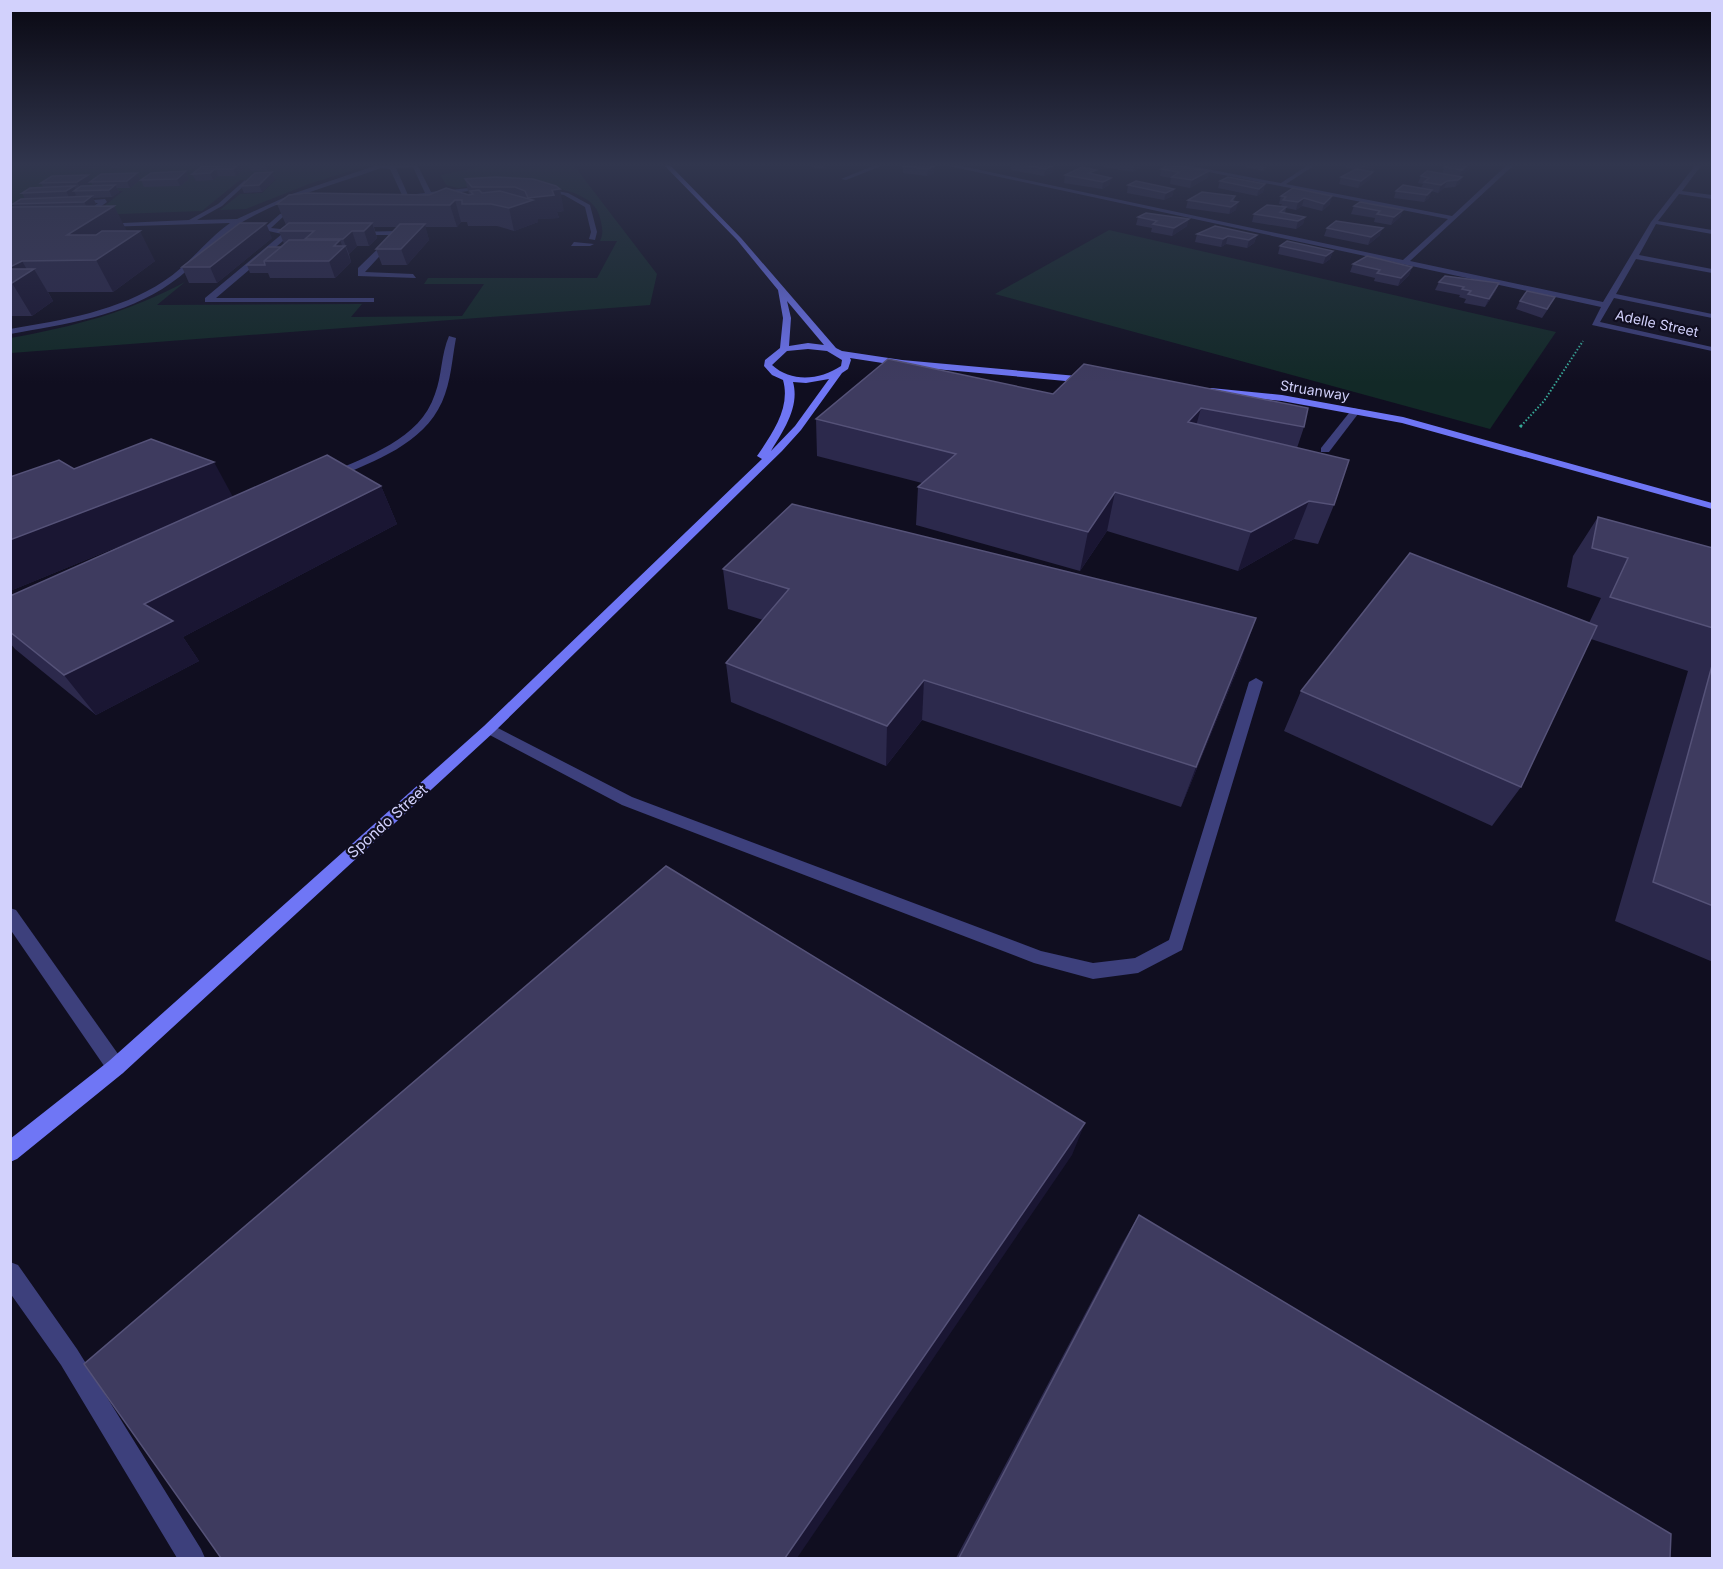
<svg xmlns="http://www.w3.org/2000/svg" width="1723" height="1569" font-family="Inter,sans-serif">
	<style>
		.green { fill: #122927 }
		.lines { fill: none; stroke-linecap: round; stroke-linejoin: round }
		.path-far1 { stroke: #37aa99; stroke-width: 2; stroke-dasharray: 1.5 2; stroke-linecap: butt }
		.path { stroke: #37aa99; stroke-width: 3; stroke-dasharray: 2 3; stroke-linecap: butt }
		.lane { fill: #3d407c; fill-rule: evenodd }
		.street { fill: #3d407c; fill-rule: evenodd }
		.secondary { fill: #6f76f5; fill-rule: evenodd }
		.wall { fill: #2c294c; fill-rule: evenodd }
		.shaded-wall { fill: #1a1633 }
		.building { fill: #3e3b5f; stroke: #555278; stroke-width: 1.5 }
		.labels { text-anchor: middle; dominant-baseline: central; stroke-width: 4.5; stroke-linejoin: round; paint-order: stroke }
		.far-street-label { font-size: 14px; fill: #d2d1fc; stroke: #100e20 }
		.street-label { font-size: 15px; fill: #d2d1fc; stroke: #100e20 }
	</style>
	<rect width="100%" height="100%" fill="#100e20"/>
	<g class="green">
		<polygon points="10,163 375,163 309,184 246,209 220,210 240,194 262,193 276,179 240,180 202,211 93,215 123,191 34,194 11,209"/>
		<path d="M497 163H518L522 168 572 163 657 274 650 305 11 353 10 338C73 327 129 312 185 282L157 305 362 304 351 317 462 316 484 284H424L428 278H597L617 241H600C604 233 602 226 600 218 592 176 491 184 458 188L446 185 441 175Z"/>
		<polygon points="1109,230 1556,332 1490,429 995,294"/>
	</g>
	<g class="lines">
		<polyline class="path-far1" points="1521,426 1544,401 1583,341"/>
		<polyline class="path" points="1520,427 1522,425"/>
		<g class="lane">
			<path d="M383 163 394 165 431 163 418 166 431 192 488 186 491 188 410 199 413 206 410 208 407 206 390 169 381 168C335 185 287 196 244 221 216 237 198 265 171 283 125 316 65 324 10 334V329C63 320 119 311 164 281 189 265 206 240 230 223L103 227 101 224 189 220 218 204 245 180 247 183 222 206 197 220 237 219 292 194ZM413 167 425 193 408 195 396 168Z"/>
			<polygon points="880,163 889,163 846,180 841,179"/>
			<polygon points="1310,164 1312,167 1283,186 1278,185"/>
			<polygon points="540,188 568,193 590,205 597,232 595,240 589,239 591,232 585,207 564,195 540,190"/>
			<polygon points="105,199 107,202 82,220 80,217 98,203 71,202"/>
			<polygon points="300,208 302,211 284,216 271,228 300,231 302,234 290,235 216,298 374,298 374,302 205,302 205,298 282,234 264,230 264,228 280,214"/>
			<polygon points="398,231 400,234 365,272 413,274 416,278 358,276 358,268 392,235 357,235 355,232"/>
			<polygon points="574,242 594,244 590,246 571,246"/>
			<path d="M449 336 456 338C452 359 451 382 442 402 423 444 375 461 335 478H327V474C367 456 420 440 435 394 442 376 441 354 449 336Z"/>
			<polygon points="1353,408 1361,410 1329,452 1321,452 1321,448"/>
			<polygon points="1256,678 1263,682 1182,950 1138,973 1093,979 1034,963 622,805 484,732 482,729 489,724 494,726 632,797 1041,951 1093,963 1135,958 1169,940 1249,682"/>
			<polygon points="10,908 16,910 123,1061 126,1067 123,1073 116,1076 109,1073 10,929"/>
			<polygon points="10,1262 18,1265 77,1349 201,1549 205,1558 177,1558 61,1365 10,1293"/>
		</g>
		<polygon class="street" points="935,163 947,163 1403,260 1448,219 1163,163 1176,163 1452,216 1509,163 1516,163 1410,261 1603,302 1651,222 1697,163 1703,163 1682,191 1712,195 1712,199 1679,194 1658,221 1712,230 1712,234 1656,224 1639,255 1712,269 1712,273 1636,259 1616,294 1712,314 1712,318 1614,298 1600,322 1712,347 1712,351 1592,325 1601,307"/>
		<g class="secondary">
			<path d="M662 163H668L741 238 836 348 842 351 902 360 1088 377 1093 380 1088 383 902 366 850 358 851 360 848 369 842 373 801 430 782 451 494 732 123 1073 17 1159 10 1162V1139L109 1061 484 726 762 459 757 456C772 434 791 408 783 380L772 375 764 366 765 360 780 348 783 318 778 290 737 240ZM787 301 824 345 808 343 789 346 791 318ZM808 349 827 351 842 360 841 366C820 380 792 383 772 365L787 351ZM829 379 795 426 771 451C783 431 800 407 793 382L806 383Z"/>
			<polygon points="1211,388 1282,395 1403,417 1712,503 1712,509 1402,423 1282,401 1208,393 1208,389"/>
		</g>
	</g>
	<g class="wall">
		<polygon points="64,163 127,163 120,168 111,168 110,166 68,170"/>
		<polygon points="223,163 241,163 243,169 236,176 218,176 213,180 196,181 192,174 218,167"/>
		<polygon points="249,163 292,163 289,166 272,166 268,171 251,171 248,164"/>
		<polygon points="794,163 836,163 823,169"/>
		<polygon points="1012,163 1042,163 1053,172 1044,176 1011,170"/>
		<polygon points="1099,163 1141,163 1140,168 1133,172 1098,166"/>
		<polygon points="1246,163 1272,163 1263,171 1245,167"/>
		<polygon points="1335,163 1373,163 1376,164 1370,179 1358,188 1339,184 1341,177 1354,170"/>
		<polygon points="1449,163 1476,163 1473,166 1470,165 1469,169 1460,176 1462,177 1459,184 1455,187 1444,188 1438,193 1431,191 1429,198 1424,202 1394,198 1396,191 1421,188 1423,184 1418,183 1421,176 1442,174 1444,167"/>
		<polygon points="903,166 934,166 934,173 927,176 903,173"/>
		<polygon points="1161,169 1209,171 1207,178 1190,188 1170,184 1171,178 1160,176"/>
		<polygon points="272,172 275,179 262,192 244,193 241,186"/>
		<path d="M137 173 140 180 130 188H117L119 192 112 197 93 198 96 204 92 206H114L126 231 155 261 113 292H48L53 301 32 316H10V207H14L13 204 25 199 22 193 43 187 41 183 88 175 91 181ZM91 182 93 186H85Z"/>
		<polygon points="1095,174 1111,178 1109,185 1102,189 1064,183 1065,175"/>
		<polygon points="495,177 564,211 557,212 559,218 538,219 538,222 514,231 497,226 468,226 467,222 461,222 457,227 425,227 429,240 407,265 382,265 376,249 398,227 374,227 377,238 369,246 357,246 349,254 351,262 335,278 270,278 268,273 250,273 247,265 281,247 284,244 279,231 286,225 277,204 469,195 465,179"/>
		<polygon points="189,179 180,186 144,187 141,180"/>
		<polygon points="1220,181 1265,184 1263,192 1257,196 1218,188"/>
		<polygon points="1128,185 1174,189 1172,196 1164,200 1127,193"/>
		<polygon points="1293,188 1330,204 1322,211 1302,206 1296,210 1286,208 1285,213 1305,217 1303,224 1296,229 1252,222 1254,214 1281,206 1282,204 1279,204 1281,196"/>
		<polygon points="1235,196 1234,201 1236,210 1229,214 1186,208 1188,200"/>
		<polygon points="1354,206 1403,210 1400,217 1391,225 1374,222 1375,218 1351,214"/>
		<polygon points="1138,217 1187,226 1172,236 1151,232 1152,228 1136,225"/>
		<polygon points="1327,228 1380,235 1368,245 1324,236"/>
		<polygon points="1197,234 1257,235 1254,243 1247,248 1226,244 1221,247 1195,242"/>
		<polygon points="272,238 217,283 189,283 182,267"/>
		<polygon points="1280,246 1333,251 1330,259 1323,264 1278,254"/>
		<polygon points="1353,264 1412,267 1409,275 1398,286 1374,281 1375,278 1350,272"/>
		<polygon points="1439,282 1499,283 1495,292 1485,307 1464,303 1466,299 1459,297 1460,295 1435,290"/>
		<polygon points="1520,301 1550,306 1542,318 1516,309"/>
		<polygon points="1084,364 1304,427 1297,448 1334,505 1318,544 1294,539 1238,571 1107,531 1080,571 916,525 918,487 922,483 817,456 816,419 1053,394"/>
		<polygon points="74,469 233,497 381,486 397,524 183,637 199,661 96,715 15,649 10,643 10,596 144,536 10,591 10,477"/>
		<polygon points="1598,517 1713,548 1713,962 1615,921 1688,671 1591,639 1521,787 1492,826 1284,731 1301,691 1589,623 1601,598 1567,587 1573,556"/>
		<polygon points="723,569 1242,658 1181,807 922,720 886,766 731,702 726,663 763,620 728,609"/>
		<polygon points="1139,1215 1670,1558 956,1558 1122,1244"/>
	</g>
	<g class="shaded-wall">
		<polygon points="64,163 109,163 110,166 68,170"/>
		<polygon points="118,163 127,163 120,168"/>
		<polygon points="239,163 241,163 243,169 236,176 233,169"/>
		<polygon points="265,163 271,163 272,166 268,171"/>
		<polygon points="533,163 555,163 555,164 533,166"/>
		<polygon points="823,163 836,163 823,169"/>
		<polygon points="1138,163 1141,163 1140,168 1133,172 1134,165"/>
		<polygon points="1265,163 1272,163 1263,171"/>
		<polygon points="1470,163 1471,163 1469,169 1459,177 1462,170"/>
		<polygon points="1376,164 1374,171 1361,173 1363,166"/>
		<polygon points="1054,165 1053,172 1044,176 1045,169"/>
		<polygon points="218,166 216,169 218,176 213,180 210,173"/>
		<polygon points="934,166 934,173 927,176 928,169"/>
		<polygon points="186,171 189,179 180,186 177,179"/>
		<polygon points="1209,171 1207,178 1190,188 1192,180"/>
		<polygon points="272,172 275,179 262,192 259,185"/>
		<polygon points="1373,172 1370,179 1358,188 1361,181"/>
		<polygon points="137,173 140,180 130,188 127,181"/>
		<polygon points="88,175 92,182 81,189 77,182"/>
		<polygon points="1462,177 1459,184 1455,187 1458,180"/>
		<polygon points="1111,178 1109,185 1102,189 1103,182"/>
		<polygon points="1447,181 1444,188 1438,193 1441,185"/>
		<polygon points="1265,184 1263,192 1257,196 1259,189"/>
		<polygon points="115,185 119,192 112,197 109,190"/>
		<polygon points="74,186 76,191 74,191 76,195 70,199 66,191"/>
		<polygon points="560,189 564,211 557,212 559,218 538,219 538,222 514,231 509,208 529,202 528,198 552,190"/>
		<polygon points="1174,189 1172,196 1164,200 1166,193"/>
		<polygon points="1432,190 1429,198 1424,202 1427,195"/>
		<polygon points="92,196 96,204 88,209 84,202"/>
		<polygon points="1332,196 1330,204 1322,211 1324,204"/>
		<polygon points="1304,198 1302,206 1296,210 1298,202"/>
		<polygon points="455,200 461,222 457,227 450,205"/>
		<polygon points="1238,202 1236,210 1229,214 1231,207"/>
		<polygon points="114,206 129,235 67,235"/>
		<polygon points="1403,210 1400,217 1391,225 1394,217"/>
		<polygon points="1305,217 1303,224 1296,229 1298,221"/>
		<polygon points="1189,219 1187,226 1172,236 1174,228"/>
		<polygon points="266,223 272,238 217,283 210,267"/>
		<polygon points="372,223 377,238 369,246 364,231"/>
		<polygon points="425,224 429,240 407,265 401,249"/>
		<polygon points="1383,228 1380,235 1368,245 1371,237"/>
		<polygon points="140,231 155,261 113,292 96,260"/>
		<polygon points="352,231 357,246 349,254 343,239"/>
		<polygon points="1257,235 1254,243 1247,248 1249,240"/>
		<polygon points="1228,236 1226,244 1221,247 1223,239"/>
		<polygon points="340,240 343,248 345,246 351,262 335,278 329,261 334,246"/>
		<polygon points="1333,251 1330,259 1323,264 1326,256"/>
		<polygon points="22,261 29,273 34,269 53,301 32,316 12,283 10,275 10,267"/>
		<polygon points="1412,267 1409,275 1398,286 1401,278"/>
		<polygon points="1499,283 1495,292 1485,307 1489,299"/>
		<polygon points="1201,408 1191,444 1188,422"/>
		<polygon points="214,462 234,499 10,591 10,540"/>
		<polygon points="381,486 397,524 183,637 199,661 96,715 64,675 144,604"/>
		<polygon points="1115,492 1107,531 1080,571 1088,532"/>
		<polygon points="1309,501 1294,539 1238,571 1251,532"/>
		<polygon points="1256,618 1242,658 1181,807 1196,767"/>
		<polygon points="924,680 922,720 886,766 887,726"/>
		<polygon points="1085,1123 1072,1155 797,1558 785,1558"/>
	</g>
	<g class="building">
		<polygon points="223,163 239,163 233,169 216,169"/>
		<polygon points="249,163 265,163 248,164"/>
		<polygon points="909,163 921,163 934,166 928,169 903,166"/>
		<polygon points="1015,163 1042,163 1054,165 1045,169"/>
		<polygon points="1123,163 1138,163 1134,165"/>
		<polygon points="1355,163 1373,163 1376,164 1363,166"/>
		<polygon points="1449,163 1470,163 1462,170 1444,167"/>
		<polygon points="1168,165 1209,171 1192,180 1172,177 1179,172 1161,169"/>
		<polygon points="218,166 210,173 192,174 201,167"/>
		<polygon points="1082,167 1096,170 1089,173 1111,178 1103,182 1065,175"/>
		<polygon points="1356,169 1373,172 1361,181 1341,177"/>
		<polygon points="186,171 177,179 141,180 151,173"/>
		<polygon points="1427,171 1462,177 1458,180 1447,181 1441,185 1424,182 1429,178 1421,176"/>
		<polygon points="272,172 259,185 241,186 255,173"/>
		<polygon points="137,173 127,181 90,182 101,174"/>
		<polygon points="88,175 77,182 41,183 52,176"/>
		<polygon points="495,177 533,179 556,186 560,189 552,190 554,195 528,198 525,191 515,187 472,187 465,179"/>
		<polygon points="1228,177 1265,184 1259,189 1220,181"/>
		<polygon points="1136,181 1174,189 1166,193 1128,185"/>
		<polygon points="115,185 109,190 74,191 81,186"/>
		<polygon points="1403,185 1432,190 1427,195 1396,191"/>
		<polygon points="74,186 66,191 22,193 30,188"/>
		<polygon points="446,188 469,195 473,194 470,191 479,190 482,193 500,191 533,200 509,208 491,204 462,204 462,200 455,200 450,205 277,204 289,195 307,193 429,195"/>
		<polygon points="1293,188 1332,196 1324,204 1304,198 1298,202 1283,200 1286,197 1281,196"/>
		<polygon points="1202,192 1235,196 1231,201 1238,202 1231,207 1188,200"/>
		<polygon points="92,196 84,202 13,204 21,199"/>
		<polygon points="1360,202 1403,210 1394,217 1377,214 1380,211 1354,206"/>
		<polygon points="1267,205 1286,207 1280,212 1305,217 1298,221 1254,214"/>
		<polygon points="114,206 67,235 96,235 102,231 140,231 96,260 22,261 10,267 10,207"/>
		<polygon points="1146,213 1189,219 1174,228 1153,224 1157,221 1138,217"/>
		<polygon points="1336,221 1383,228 1371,237 1327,228"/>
		<polygon points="240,223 266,223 210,267 182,267"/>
		<polygon points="289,223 372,223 364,231 352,231 343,239 305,239 314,231 279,231"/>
		<polygon points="400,224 425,224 401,249 376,249"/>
		<polygon points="1215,226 1257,235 1249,240 1228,236 1223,239 1197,234"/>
		<polygon points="289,240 340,240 334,246 345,246 329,261 264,261"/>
		<polygon points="1287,241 1333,251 1326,256 1280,246"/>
		<polygon points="268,247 281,247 264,261 265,265 247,265"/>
		<polygon points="1367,256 1412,267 1401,278 1377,273 1380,270 1353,264"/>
		<polygon points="10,269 34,269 12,283 10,283"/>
		<polygon points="1445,276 1499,283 1489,299 1468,294 1471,291 1462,289 1464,287 1439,282"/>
		<polygon points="1527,291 1555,297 1547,309 1520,301"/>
		<polygon points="888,359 1053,394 1084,364 1308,408 1304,427 1201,408 1188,422 1349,460 1334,505 1309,501 1251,532 1115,492 1088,532 918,487 956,454 816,419"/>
		<polygon points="151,439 214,462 10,540 10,477 59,460 74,469"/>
		<polygon points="327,455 381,486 144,604 173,621 64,675 10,632 10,596"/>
		<polygon points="792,504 1256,618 1196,767 924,680 887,726 726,663 789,589 723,569"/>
		<polygon points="1598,517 1713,548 1713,628 1610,597 1628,558 1592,548"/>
		<polygon points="1410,553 1597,626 1521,787 1301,691"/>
		<polygon points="1713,662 1713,906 1653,882"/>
		<polygon points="666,866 1085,1123 785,1558 221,1558 84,1364"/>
		<polygon points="1139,1215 1671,1534 1670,1558 959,1558"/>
	</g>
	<linearGradient id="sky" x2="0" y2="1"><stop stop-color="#090812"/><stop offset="0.43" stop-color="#31364e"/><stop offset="1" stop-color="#31364e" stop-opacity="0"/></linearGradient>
	<rect width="1723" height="383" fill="url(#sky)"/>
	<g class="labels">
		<g class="far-street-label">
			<text transform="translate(1657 323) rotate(12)">Adelle Street</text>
			<text transform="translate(1315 390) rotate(9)">Struanway</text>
		</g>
		<g class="street-label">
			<text transform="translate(387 821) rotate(-42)">Spondo Street</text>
		</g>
	</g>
	<rect width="1723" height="1569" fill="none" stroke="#d2d1fc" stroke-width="24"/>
</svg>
